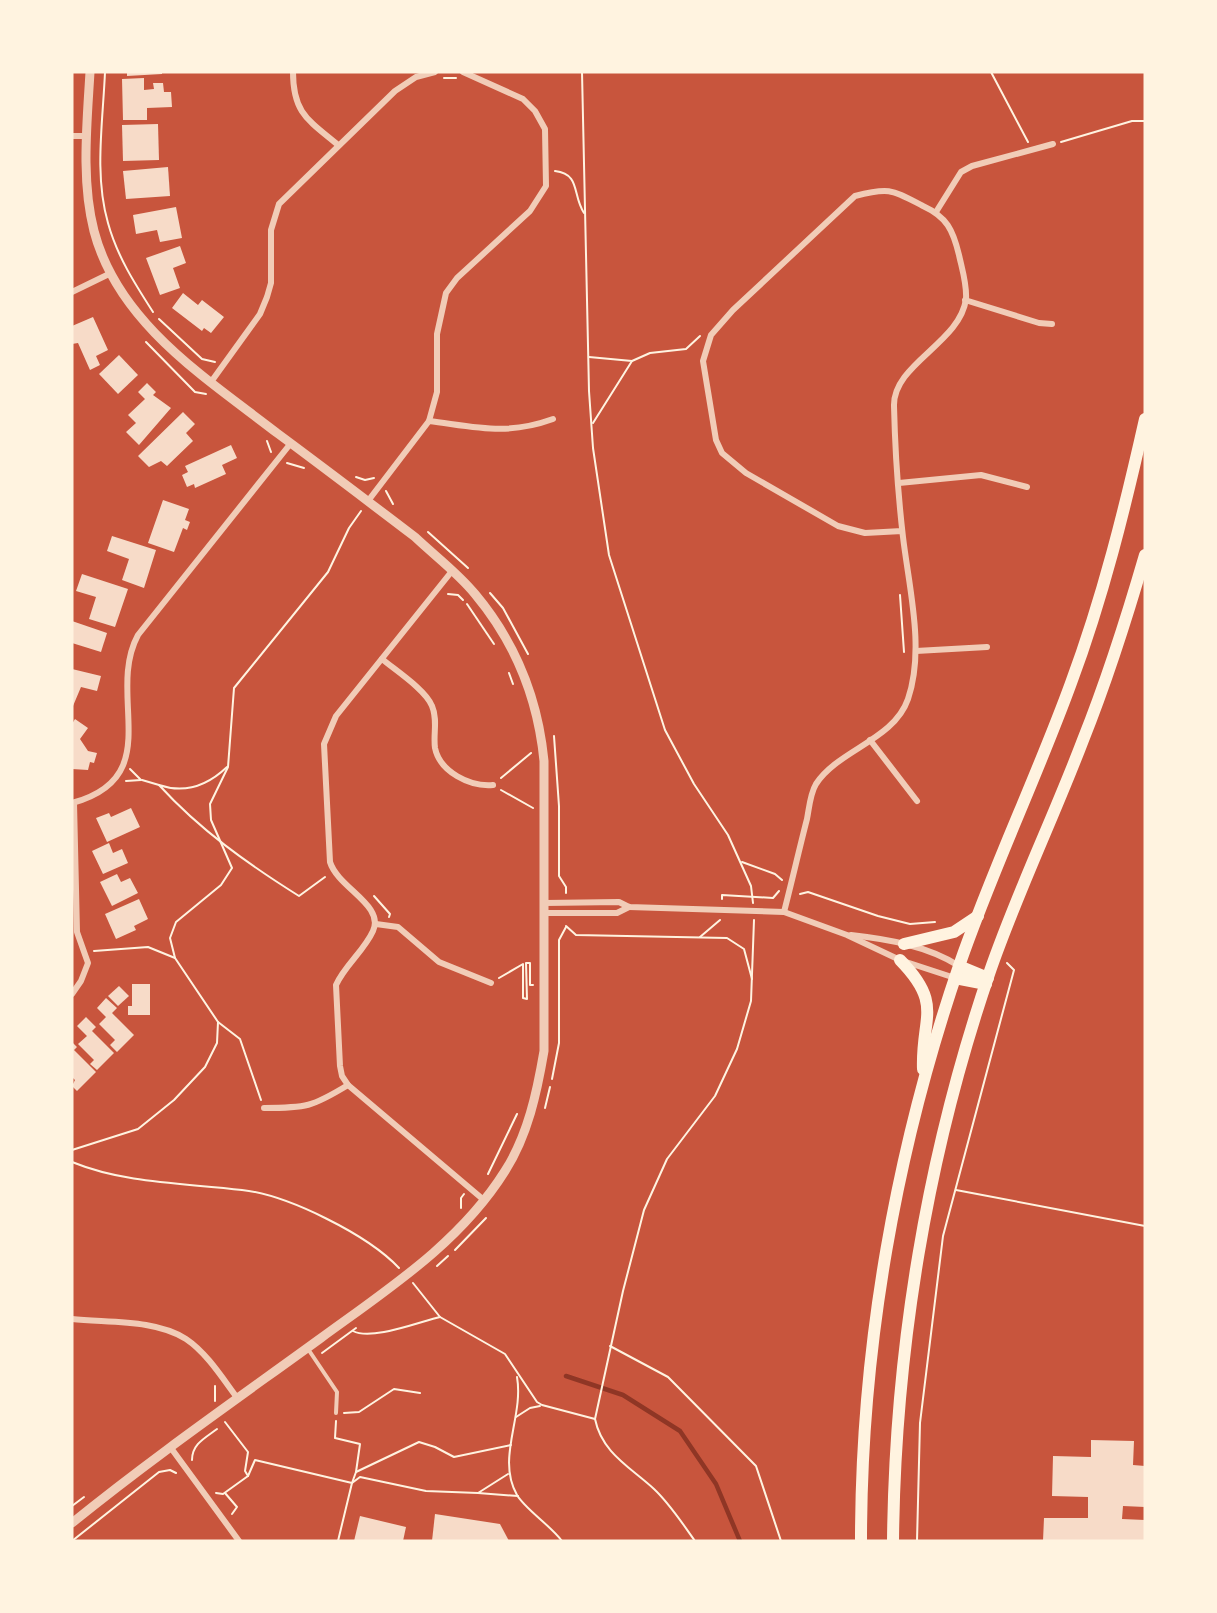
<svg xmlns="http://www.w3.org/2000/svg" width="1217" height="1613" font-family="'Varela Round',sans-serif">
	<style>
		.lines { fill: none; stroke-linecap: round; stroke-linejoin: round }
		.stream { stroke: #8f3625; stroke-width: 4.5 }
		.building { fill: #f7dbc8 }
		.path { stroke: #fff3e0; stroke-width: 2 }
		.service { stroke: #f1ccb7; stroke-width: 4 }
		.minor { stroke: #f1ccb7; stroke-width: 6 }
		.tertiary { stroke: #f1ccb7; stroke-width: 9 }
		.primary { stroke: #fff3e0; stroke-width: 12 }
	</style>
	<rect width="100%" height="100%" fill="#c8553d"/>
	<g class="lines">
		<polyline class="stream" points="566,1376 623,1395 680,1431 716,1484 740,1541"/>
	</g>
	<g class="building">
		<polygon points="127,72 162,72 162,74 127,76"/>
		<polygon points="144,78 144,90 154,89 153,83 163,83 164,92 171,92 172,107 147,108 147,120 123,120 122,79"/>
		<polygon points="158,124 159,160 123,161 122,125"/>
		<polygon points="168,167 170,196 126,199 123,171"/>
		<polygon points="176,207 182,238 160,242 157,230 136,234 133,215"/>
		<polygon points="180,246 186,263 173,268 180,288 160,295 146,258"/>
		<polygon points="183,293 198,305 202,300 224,317 211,333 204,328 202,331 172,308"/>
		<polygon points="93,317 108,350 96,356 100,365 90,370 78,343 72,344 72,326"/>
		<polygon points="119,355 138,375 118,394 99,374"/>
		<polygon points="147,383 156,392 153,395 171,408 139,445 126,432 136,423 128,415 145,399 138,392"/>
		<polygon points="183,412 195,424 186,433 193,441 167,466 161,461 149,467 138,456"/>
		<polygon points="231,445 237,458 222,465 226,474 195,488 194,484 187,487 182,475 188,472 185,466"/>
		<polygon points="163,500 189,509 185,520 190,522 187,530 183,528 174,552 148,543"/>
		<polygon points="112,536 156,550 144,588 122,580 129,559 107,551"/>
		<polygon points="82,574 128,589 115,627 89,619 96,597 76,591"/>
		<polygon points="72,621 107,633 101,652 72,643"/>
		<polygon points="72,669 101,676 97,691 81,687 73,706"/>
		<polygon points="75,719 88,728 80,739 88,751 97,753 94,763 90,762 88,770 72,769 72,724"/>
		<polygon points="131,808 140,827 107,842 96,818 109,813 111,817"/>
		<polygon points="109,843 113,853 122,849 128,863 103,874 92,851"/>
		<polygon points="117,874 121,882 130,878 138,893 112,906 100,882"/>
		<polygon points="139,899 148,919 134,926 136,930 116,939 105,914"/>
		<polygon points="132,984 150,984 150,1015 128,1015 128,1006 132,1006"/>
		<polygon points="119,986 129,996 118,1006 108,996"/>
		<polygon points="106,998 117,1008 112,1013 134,1035 117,1052 110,1045 115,1040 99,1024 106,1017 97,1008"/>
		<polygon points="86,1017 96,1027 92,1031 114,1053 97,1070 90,1064 94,1060 78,1044 87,1036 77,1026"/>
		<polygon points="72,1042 77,1047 74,1050 96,1072 77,1091 72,1086 75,1080 72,1077"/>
		<polygon points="1091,1440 1134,1441 1133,1465 1145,1466 1145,1507 1123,1506 1122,1519 1145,1520 1145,1541 1043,1541 1044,1518 1088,1518 1088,1497 1052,1496 1053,1456 1091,1457"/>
		<polygon points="435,1514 500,1524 509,1541 432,1541"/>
		<polygon points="360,1516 406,1527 403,1541 354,1541"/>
	</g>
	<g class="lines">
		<g class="path">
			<path d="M105 72C103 121 94 175 108 223 117 256 135 284 153 312"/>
			<polyline points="582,72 589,391 593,448 609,555 665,730 694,784 728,835 751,886 753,903"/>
			<polyline points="991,72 1028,142"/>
			<polyline points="444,78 456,78"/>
			<polyline points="1061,142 1132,121 1145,121"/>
			<path d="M555 171C581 174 572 195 584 213"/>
			<polyline points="159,319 202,359 215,362"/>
			<polyline points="146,342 195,392 206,394"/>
			<polyline points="589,357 632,361 593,423"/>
			<polyline points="632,361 650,353 686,349 700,336"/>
			<polyline points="267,441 271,452"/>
			<polyline points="287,463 304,468"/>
			<polyline points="356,477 365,480 374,478"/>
			<polyline points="386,491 393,504"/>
			<polyline points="428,532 468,568"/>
			<polyline points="490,593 503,608 528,654"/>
			<polyline points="448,594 458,595 463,600"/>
			<polyline points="900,595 904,652"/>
			<polyline points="467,604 494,644"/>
			<polyline points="509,673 513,684"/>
			<polyline points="554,736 559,806 559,876 566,887 566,893"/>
			<path d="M227 767C207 786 185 794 159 785 200 830 248 864 299 896L325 877"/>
			<polyline points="501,778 531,753"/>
			<polyline points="142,780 159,785"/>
			<polyline points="126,781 141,780 130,769"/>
			<polyline points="501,790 533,808"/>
			<polyline points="742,862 775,874 782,880"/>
			<polyline points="800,894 808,892 878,916 910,924 935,922"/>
			<polyline points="374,896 390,914 389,917"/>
			<polyline points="722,899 722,895 773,898 779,891"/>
			<polyline points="566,926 576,935 727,938 744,949 752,979"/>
			<polyline points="700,937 720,920"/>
			<polyline points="94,951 148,947 175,958 218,1022 240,1039 261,1100"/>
			<polyline points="175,958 170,938 176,922 221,885 232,868 211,820 210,804 228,767 234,688 328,572 349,528 361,511"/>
			<polyline points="499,978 523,964 523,998 527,999 526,963 530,963 530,985 533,985"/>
			<polyline points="552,1079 559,1043 559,940 566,927"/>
			<polyline points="545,1108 550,1087"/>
			<polyline points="72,1150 138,1129 174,1100 205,1067 217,1043 218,1022"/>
			<path d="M72 1162C126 1184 185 1183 242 1190 288 1195 368 1235 399 1268"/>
			<polyline points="488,1174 517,1114"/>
			<polyline points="956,1190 1145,1226"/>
			<polyline points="461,1208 461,1198 464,1194"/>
			<polyline points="455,1250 486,1218"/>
			<polyline points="437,1266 448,1256"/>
			<polyline points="413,1283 440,1317 505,1354 537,1402 542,1405 595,1419"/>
			<path d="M353 1331C371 1341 419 1322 440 1317"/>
			<polyline points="610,1346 668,1377 756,1466 781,1541"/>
			<polyline points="322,1353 356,1328"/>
			<path d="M517 1377C524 1417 496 1458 517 1495 525 1509 550 1525 562 1541"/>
			<polyline points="215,1401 215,1386"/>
			<polyline points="344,1413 359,1412 394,1389 420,1393"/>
			<polyline points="516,1417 530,1408 540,1406"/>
			<polyline points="336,1421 335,1438 360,1444 356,1472"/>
			<path d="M192 1460C192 1444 205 1438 217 1429"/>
			<polyline points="508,1474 478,1493 518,1496"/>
			<polyline points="248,1476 255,1460 352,1483 338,1541"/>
			<polyline points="216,1493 223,1494 248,1476 245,1471 248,1452 225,1422"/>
			<polyline points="225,1493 237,1507 232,1514"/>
			<polyline points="478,1493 426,1491 360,1477 352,1483 356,1472 419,1442 435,1447 454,1457 511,1445"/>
			<polyline points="72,1506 84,1497"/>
			<polyline points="72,1541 159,1472 170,1470 176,1473"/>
			<path d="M695 1541C682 1523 670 1504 654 1489 630 1467 602 1453 595 1419L623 1291 644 1210 667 1159 715 1096 737 1049 751 1001 754 920"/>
			<polyline points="917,1541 920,1423 943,1236 1014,970 1007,963"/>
		</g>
		<polyline class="service" points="308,1349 337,1392 336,1413"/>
		<g class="minor">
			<path d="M293 72C293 113 308 120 338 145"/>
			<polyline points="72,136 86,136"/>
			<polyline points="936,212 961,172 972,166 1053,144"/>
			<polyline points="72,292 109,274"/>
			<polyline points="965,300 1039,323 1052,324"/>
			<polyline points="211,382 260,314 267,297 271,283 271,230 279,204 395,91 416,77 435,72"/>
			<path d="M429 421C476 427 506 436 553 419"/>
			<polyline points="899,483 981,475 1027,487"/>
			<polyline points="368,501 429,421 437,392 437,334 446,293 457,278 530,211 546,186 545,129 535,111 523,99 463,72"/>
			<path d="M452 571 336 716 324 744 330 862C338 888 385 905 373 931 364 951 345 965 336 985L340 1066 342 1076 348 1085 485 1201"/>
			<polyline points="916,651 987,647"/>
			<path d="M382 659C395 670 426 690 432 706 438 720 433 734 435 748 440 772 470 787 493 785"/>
			<polyline points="870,740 917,801"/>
			<path d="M72 803C168 777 105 696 138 635L291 443"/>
			<polyline points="545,903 619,902 629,907 784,912 847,935 900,960 955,978"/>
			<path d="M784 912C792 881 799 850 807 819 809 809 810 794 816 784 838 750 894 740 908 699 925 649 909 588 903 537 898 494 895 449 894 406 893 364 960 343 966 299 967 284 962 269 959 255 953 230 947 217 923 206 892 190 890 187 855 196L733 310 711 335 703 361 716 440 722 453 746 473 838 526 865 533 902 531"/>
			<polyline points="545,913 617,913 629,907"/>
			<polyline points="376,924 398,927 439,962 491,983"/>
			<path d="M851 935C887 939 928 946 959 966"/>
			<polyline points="72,994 81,981 88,963 77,932 74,803"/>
			<path d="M264 1108C306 1108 312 1107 348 1085"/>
			<path d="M72 1319C107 1323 155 1319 186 1339 207 1353 223 1379 238 1399"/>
			<polyline points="171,1448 239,1541"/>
		</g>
		<path class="tertiary" d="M72 1523C152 1458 237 1399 321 1338 388 1289 460 1243 505 1171 528 1135 537 1092 544 1051V761C538 699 516 643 475 594 458 573 435 556 415 537 369 502 323 467 277 433 206 378 118 323 94 231 81 180 87 124 90 72"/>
		<g class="primary">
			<polyline points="904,944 954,932 978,916"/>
			<path d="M900 960C944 1005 921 1017 923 1069"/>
			<polyline points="959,966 988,978"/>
			<polyline points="955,978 986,984"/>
			<path d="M861 1541C861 1347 896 1150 959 966 992 870 1036 779 1071 683 1103 597 1125 508 1145 419"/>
			<path d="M893 1541C895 1350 927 1156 989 974 1016 895 1053 819 1083 740 1107 680 1127 617 1145 555"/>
		</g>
	</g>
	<rect width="1217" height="1613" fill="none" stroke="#fff3e0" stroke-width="147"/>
</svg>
